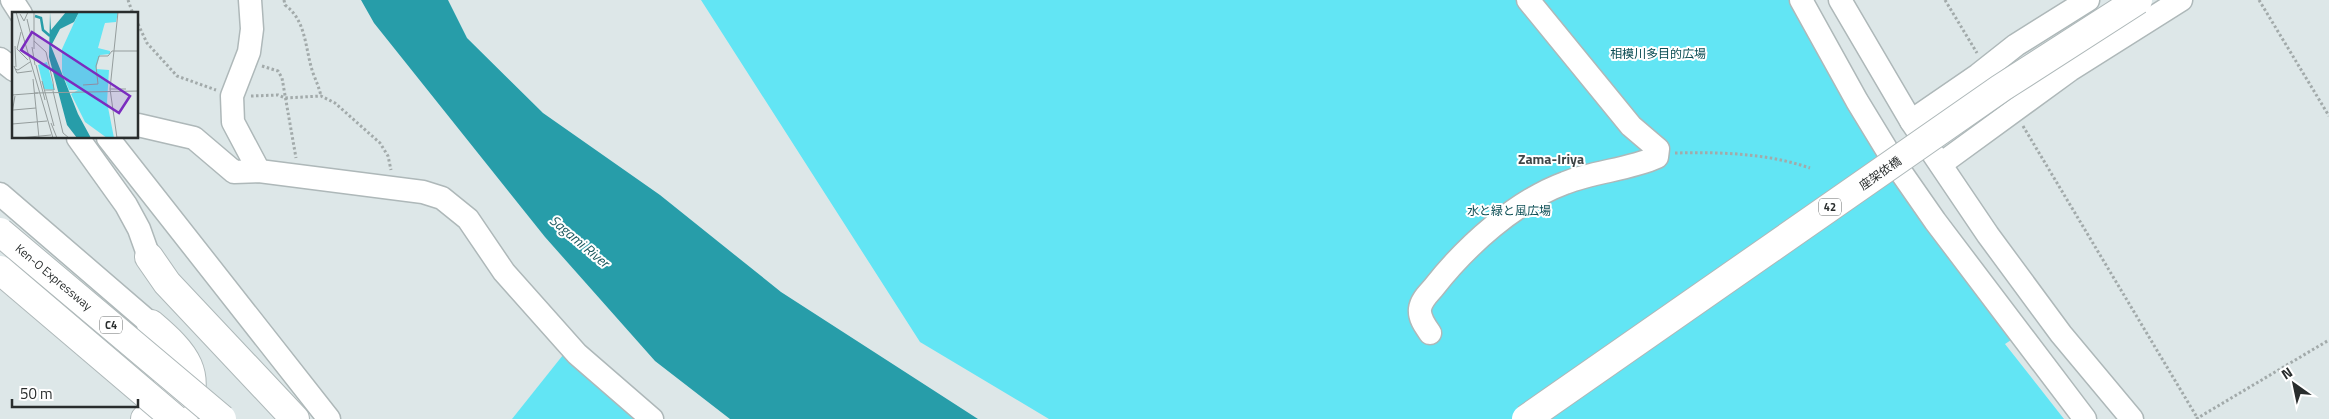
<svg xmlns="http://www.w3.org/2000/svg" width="2329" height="419" font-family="'Titillium Web','Noto Sans JP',sans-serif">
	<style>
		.green { fill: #62e5f4 }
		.water { fill: #279da9 }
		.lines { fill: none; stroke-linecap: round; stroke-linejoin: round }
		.minor-casing { stroke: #aeb8b9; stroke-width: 25 }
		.highway-casing { stroke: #aeb8b9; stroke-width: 30 }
		.path { stroke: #a2aaaa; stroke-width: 3; stroke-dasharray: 2.5 2.5; stroke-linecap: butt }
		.minor { stroke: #fff; stroke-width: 22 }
		.highway { stroke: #fff; stroke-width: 28 }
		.major-bridge-casing { stroke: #aeb8b9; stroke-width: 30; stroke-linecap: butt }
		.highway-bridge-casing { stroke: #aeb8b9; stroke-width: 30; stroke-linecap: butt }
		.major-bridge { stroke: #fff; stroke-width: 28 }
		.highway-bridge { stroke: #fff; stroke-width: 28 }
		.labels { text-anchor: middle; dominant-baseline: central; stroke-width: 4; stroke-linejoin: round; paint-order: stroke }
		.shield { fill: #fff; stroke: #696c6c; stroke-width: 1 }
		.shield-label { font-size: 11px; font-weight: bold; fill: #292d2d }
		.park-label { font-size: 12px; fill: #0b4d54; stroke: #fff }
		.street-label { font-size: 12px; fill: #292d2d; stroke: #fff }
		.neighbourhood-label { font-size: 14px; font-weight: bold; fill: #3f4748; stroke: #fff }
		.water-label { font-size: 14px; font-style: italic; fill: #1d5a60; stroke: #fff }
		.inset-river { fill: none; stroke: #279da9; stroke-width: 2.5 }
		.inset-road { fill: none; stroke: #959d9d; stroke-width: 1 }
		.view { fill: #7b2cbf; fill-opacity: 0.15; stroke: #7b2cbf; stroke-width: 2.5 }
		.inset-edge { fill: none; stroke: #292d2d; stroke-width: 2.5 }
	</style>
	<rect width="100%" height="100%" fill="#dde7e8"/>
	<g class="green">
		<polygon points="701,0 1801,0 2020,334 2005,344 2064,419 1049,419 920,342"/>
		<polygon points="567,350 645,419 512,419"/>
	</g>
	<polygon class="water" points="361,0 448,0 467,38 543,113 660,195 781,292 978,419 730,419 655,361 545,237 374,23"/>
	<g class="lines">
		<defs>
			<g id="minor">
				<polyline points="12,0 21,14"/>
				<polyline points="250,0 252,29 249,52 232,96 233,122 259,171"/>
				<polyline points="1801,0 1857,101 1896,165 1935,221 2085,419"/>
				<polyline points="1840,0 1911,121 1988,235 2061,334 2132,419"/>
				<polyline points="0,59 14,70"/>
				<polyline points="1911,121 1978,75 2016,45 2088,0"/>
				<polyline points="138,125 194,138 234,172 259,171 423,192 442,198 468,219 504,272 577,354 652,419"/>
				<polyline points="78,138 126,205 139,229 149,257"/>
				<polyline points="108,138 329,419"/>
				<polyline points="1941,164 2070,70 2181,0"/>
				<polyline points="0,194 151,324"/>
				<path d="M1430 333C1425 326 1419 318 1420 309 1421 300 1429 293 1434 287 1466 246 1516 201 1565 183 1595 171 1628 170 1657 157L1658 149 1631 126 1528 0"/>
			</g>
			<g id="highway">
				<polyline points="149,257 167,283 295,419"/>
				<path d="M151 324C185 353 205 374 182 419"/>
				<path d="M145 419C163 401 175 379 169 353"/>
			</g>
		</defs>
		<use href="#minor" class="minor-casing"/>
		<use href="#highway" class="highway-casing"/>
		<g class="path">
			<polyline points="128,0 133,14"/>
			<path d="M284 0 285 5C307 21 305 50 313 73 316 81 319 87 321 96"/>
			<polyline points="1945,0 1977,53"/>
			<polyline points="2259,0 2329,116"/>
			<polyline points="138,24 147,43 177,76 216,90"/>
			<polyline points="262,66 278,71 282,78 296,158"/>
			<polyline points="251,96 278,95 285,98 321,96 335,103 380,143 388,156 391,170"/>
			<polyline points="2023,126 2198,419"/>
			<path d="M1675 153C1721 152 1766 153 1810 168"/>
			<polyline points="2196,419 2329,340"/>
		</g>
		<use href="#minor" class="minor"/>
		<use href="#highway" class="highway"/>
		<defs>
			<polyline id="major-bridge" points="1526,419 2001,88 2138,0"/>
			<g id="highway-bridge">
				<polyline points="0,232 222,419"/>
				<polyline points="0,270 175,419"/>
			</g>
		</defs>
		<use href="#major-bridge" class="major-bridge-casing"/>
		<use href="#highway-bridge" class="highway-bridge-casing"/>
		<use href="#major-bridge" class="major-bridge"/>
		<use href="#highway-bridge" class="highway-bridge"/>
	</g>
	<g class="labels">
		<g class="shield">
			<rect x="1819" y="198.5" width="22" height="17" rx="4"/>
			<rect x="100" y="316.5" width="22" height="17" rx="4"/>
		</g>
		<g class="shield-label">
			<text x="1830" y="207">42</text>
			<text x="111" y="325">C4</text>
		</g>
		<g class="park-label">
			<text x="1658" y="53">相模川多目的広場</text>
			<text x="1509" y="210">水と緑と風広場</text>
		</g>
		<g class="street-label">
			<text transform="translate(1880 173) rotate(-35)">座架依橋</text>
			<text transform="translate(54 277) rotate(40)">Ken-O Expressway</text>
		</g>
		<g class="neighbourhood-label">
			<text x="1551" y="158">Zama-Iriya</text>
		</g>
		<g class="water-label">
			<text transform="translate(580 241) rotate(40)">Sagami River</text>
		</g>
	</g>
	<g transform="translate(12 12)">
		<rect width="126" height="126" fill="#dde7e8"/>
		<path d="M67 0H106L104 10 93 11 92 14 86 36 98 39V42L88 43 84 57 97 58 95 90 102 126H95L73 110 59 82 66 78H57L50 60V37ZM35 50 40 70 43 78 32 77 26 53Z" fill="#62e5f4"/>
		<path d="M38 0 39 18 54 0H67L62 10 48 17 39 34 66 102 79 126H65L55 113 37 45Z" fill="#279da9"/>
		<path class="inset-river" d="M23 4 29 6 31 18 38 24"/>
		<path class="inset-road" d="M4 0 41 126M8 2 12 9 16 0M15 7 19 24M9 20 5 37 16 48M22 29 34 40 41 70 42 78H33M3 34 4 55M20 35 23 53M22 37V0M24 53 33 88M2 54 5 61 20 59M3 57 6 58 18 50M21 67 27 126M30 69 42 114M71 73 86 72 84 54 87 44H96L100 39H127M98 77H114M41 79 51 121 57 126M23 81 127 79M0 83 26 81M1 98 24 96M0 101 3 84M39 111 45 126M0 112 35 109M104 125H127M7 126 39 123M105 126 98 77 106 0"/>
		<path class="view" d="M20 20 118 84 107 101 9 38Z"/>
		<rect width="126" height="126" class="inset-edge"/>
	</g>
	<g transform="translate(2294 384) rotate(327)" stroke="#ffffff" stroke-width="4" paint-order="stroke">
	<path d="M0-4L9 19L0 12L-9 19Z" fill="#292d2d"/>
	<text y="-8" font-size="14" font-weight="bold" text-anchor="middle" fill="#292d2d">N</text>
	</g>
	<path d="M12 399v8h126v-8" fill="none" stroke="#292d2d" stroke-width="2.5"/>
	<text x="20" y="399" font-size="15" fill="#292d2d" stroke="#ffffff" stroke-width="4" paint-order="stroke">50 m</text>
</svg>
